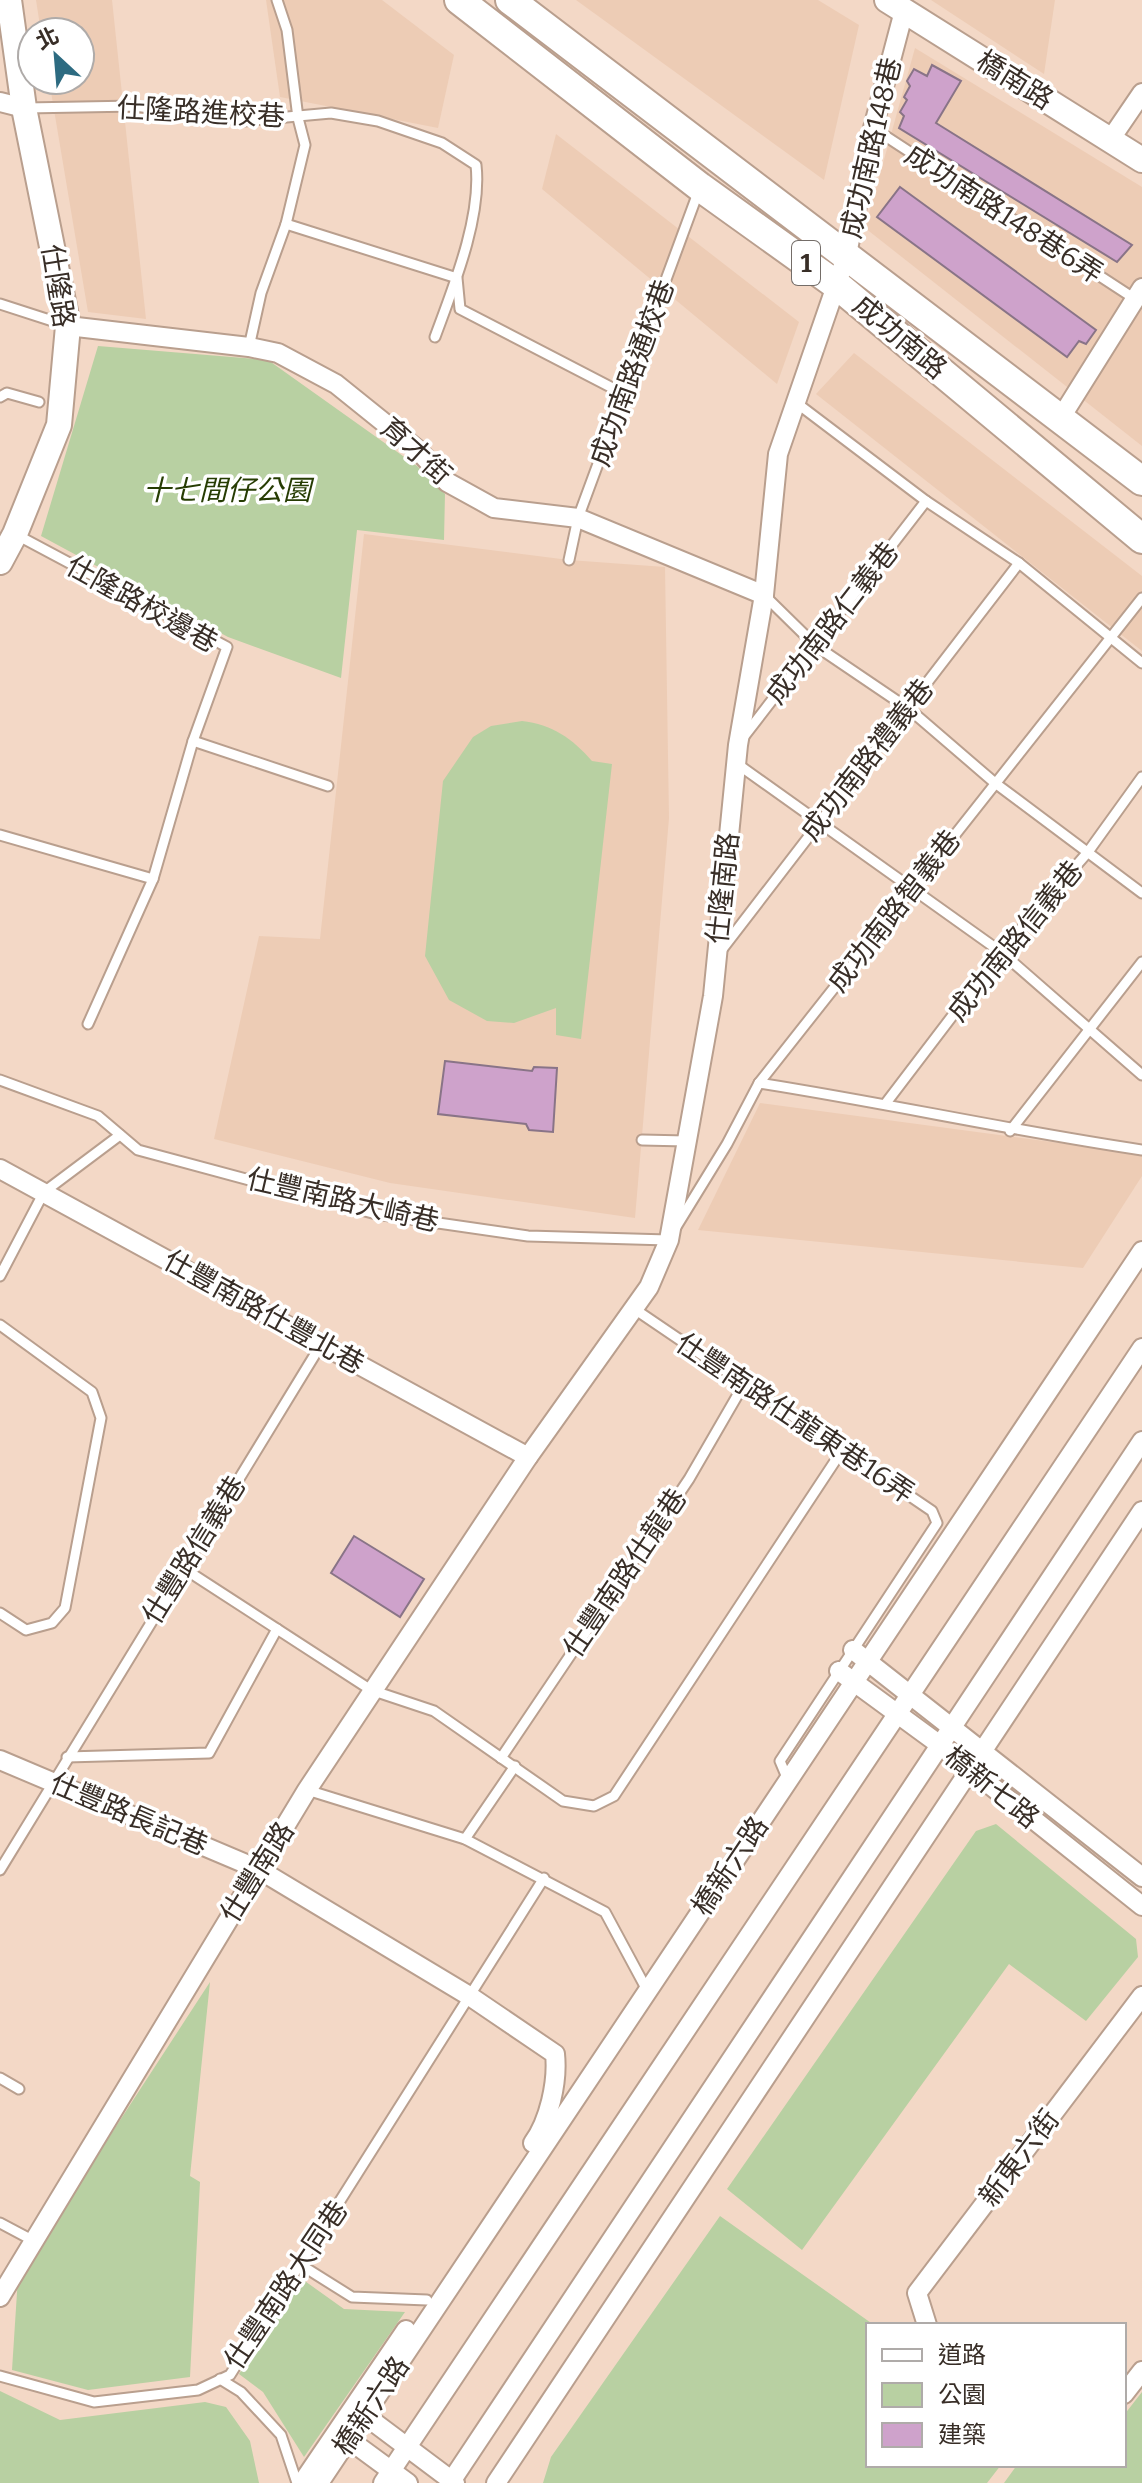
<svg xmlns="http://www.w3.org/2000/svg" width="1142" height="2483" font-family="Bitter,'Noto Sans TC',serif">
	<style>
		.built { fill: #edccb5 }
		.green { fill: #b8d0a2 }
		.building { fill: #cea2cb; stroke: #897487; stroke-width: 2 }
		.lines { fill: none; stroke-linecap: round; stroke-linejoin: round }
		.lane-casing { stroke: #b99f8e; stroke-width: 13 }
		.street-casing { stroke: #b99f8e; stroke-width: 22 }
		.secondary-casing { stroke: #b99f8e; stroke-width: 28 }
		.primary-casing { stroke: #b99f8e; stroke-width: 32 }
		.lane { stroke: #fff; stroke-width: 9 }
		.street { stroke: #fff; stroke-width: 18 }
		.secondary { stroke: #fff; stroke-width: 24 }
		.primary { stroke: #fff; stroke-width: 28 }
		.labels { text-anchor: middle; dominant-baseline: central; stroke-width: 7; stroke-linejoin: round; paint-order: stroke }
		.shield { fill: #fff; stroke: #746d68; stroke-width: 2 }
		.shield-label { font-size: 26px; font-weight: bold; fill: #382e27 }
		.street-label { font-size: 28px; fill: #382e27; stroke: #fff }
		.park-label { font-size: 28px; font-style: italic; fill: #263c03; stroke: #fff }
	</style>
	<rect width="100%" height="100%" fill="#f3d8c6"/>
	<g class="built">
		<polygon points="36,0 112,0 146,319 88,312 49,80 80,80 80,32 41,32"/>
		<polygon points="266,0 382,0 454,55 438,128 280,97"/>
		<polygon points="576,0 818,0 859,25 824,180"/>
		<polygon points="931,0 1055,0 1044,74"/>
		<polygon points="915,48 1142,187 1142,446 865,228"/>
		<polygon points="556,134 799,322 777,384 542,189"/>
		<polygon points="854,353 1142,576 1142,651 816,394"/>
		<polygon points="364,534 569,560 665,567 669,818 635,1218 390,1183 214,1139 259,936 320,939"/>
		<polygon points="760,1103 1142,1154 1142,1176 1083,1268 698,1230"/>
	</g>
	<g class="green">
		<polygon points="98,346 268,360 417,466 445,494 444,540 357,530 341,678 228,637 41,536"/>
		<path d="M522 721C552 724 573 739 592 761L612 764 581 1039 556 1035V1008L514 1023 487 1021 449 1000 425 956 443 781 473 737 491 726Z"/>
		<polygon points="996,1824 1136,1939 1138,1957 1086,2021 1009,1964 802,2250 727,2189 976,1831"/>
		<polygon points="210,1982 190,2176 200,2182 190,2377 88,2390 12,2370 18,2277"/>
		<polygon points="720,2216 874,2325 868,2325 868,2465 1001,2465 987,2483 543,2483 551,2457"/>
		<polygon points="302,2279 344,2309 405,2312 304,2457 263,2392 239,2374"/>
		<polygon points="0,2391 60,2420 205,2402 226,2407 250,2441 259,2483 0,2483"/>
		<polygon points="1142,2392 1142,2483 1004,2483 1017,2465 1124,2465 1124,2415"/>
	</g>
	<g class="building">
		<polygon points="932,65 961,81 936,123 1132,245 1117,262 899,128 904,116 900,112 907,100 904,97 910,86 907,81 914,69 927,76"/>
		<polygon points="900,187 1096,330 1086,344 1079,341 1067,357 877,217"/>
		<polygon points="445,1061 532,1071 534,1067 557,1068 553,1132 529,1130 526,1124 438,1114"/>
		<polygon points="354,1536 424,1579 400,1617 331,1573"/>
	</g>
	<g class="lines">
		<defs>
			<g id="lane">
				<path d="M26 108 135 106 244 121 331 113 378 121 442 143 476 165C482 217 453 288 435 337"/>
				<polyline points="873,128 1135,299"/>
				<polyline points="286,224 457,278 460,309 626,395"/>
				<polyline points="0,304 65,325"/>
				<polyline points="249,347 261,293 286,224 305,145 298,118 287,30 277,0"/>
				<polyline points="0,397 7,393 39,402"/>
				<polyline points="794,401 926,501 1019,563 1142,663"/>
				<polyline points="15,534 227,647 193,741 153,879 88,1024"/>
				<polyline points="569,560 578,518 699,190"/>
				<polyline points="765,596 816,646 909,709 995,783 1142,893"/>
				<polyline points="742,739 926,501"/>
				<polyline points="193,741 328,786"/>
				<polyline points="736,763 1001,952 1142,1075"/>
				<polyline points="0,835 153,879"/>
				<polyline points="720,952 1019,563"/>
				<polyline points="0,1080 98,1116 138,1150 376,1214 528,1236 668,1240"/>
				<path d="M759 1083C887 1103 1013 1131 1142 1150"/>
				<polyline points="886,1103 1001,952 1088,852 1142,777"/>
				<polyline points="1010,1131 1142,962"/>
				<polyline points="642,1140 686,1141"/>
				<polyline points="676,1227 727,1144 759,1083 1142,598"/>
				<polyline points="0,1276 44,1192 120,1135"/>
				<polyline points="633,1308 932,1511 937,1523 780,1761 788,1780"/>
				<polyline points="0,1325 92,1392 101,1418 65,1608 52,1623 26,1630 0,1613"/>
				<polyline points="183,1568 371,1690 434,1711 563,1801 594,1806 614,1796 843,1449"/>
				<polyline points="67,1757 209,1753 277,1629"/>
				<polyline points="501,1758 689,1479 744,1384"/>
				<polyline points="307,1790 465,1839 605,1912 647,1990"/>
				<polyline points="465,1839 515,1766"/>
				<polyline points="0,1870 322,1343"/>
				<polyline points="0,2078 19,2089"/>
				<polyline points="0,2223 34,2241"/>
				<polyline points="301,2265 352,2297 427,2300"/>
				<polyline points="0,2376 94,2402 198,2390 230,2375 544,1878"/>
				<polyline points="220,2379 241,2392 281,2435 297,2483"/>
			</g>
			<g id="street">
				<polyline points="0,102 24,108"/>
				<polyline points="1110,140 1142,93"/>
				<polyline points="68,326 249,347 278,353 336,384 418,450 447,482 494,508 578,518 764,595"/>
				<polyline points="1060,419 1142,288"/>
				<polyline points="0,1169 528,1457"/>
				<polyline points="853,1650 1142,1877"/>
				<polyline points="839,1671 940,1745 1142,1906"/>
				<path d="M0 1760 258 1869 471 1997 555 2054C558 2082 549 2121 533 2143"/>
				<polyline points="0,2297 307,1790 528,1457 649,1287 669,1240 713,996 738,745 764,595 778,454 847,254 873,128 904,11"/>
				<polyline points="927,2325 917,2293 1142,1996"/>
				<polyline points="1124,2394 1142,2371"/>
				<polyline points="355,2408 455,2483"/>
				<polyline points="340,2433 408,2483"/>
				<polyline points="302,2483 406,2330"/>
				<polyline points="319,2483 1142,1251"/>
				<polyline points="383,2483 1142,1348"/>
				<polyline points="450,2483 1142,1441"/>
				<polyline points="496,2483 1142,1511"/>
			</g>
			<g id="secondary">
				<polyline points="887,0 1142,160"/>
				<polyline points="0,562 15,534 59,425 68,326 24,108 9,0"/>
			</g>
			<g id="primary">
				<polyline points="459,0 700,187 838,286 1142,539"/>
				<polyline points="510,0 1142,481"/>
			</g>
		</defs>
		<use href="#lane" class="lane-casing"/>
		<use href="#street" class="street-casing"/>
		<use href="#secondary" class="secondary-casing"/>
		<use href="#primary" class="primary-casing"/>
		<use href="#lane" class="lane"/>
		<use href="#street" class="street"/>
		<use href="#secondary" class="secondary"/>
		<use href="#primary" class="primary"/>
	</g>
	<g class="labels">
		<rect class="shield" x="792" y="241" width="28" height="44" rx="6"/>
		<g class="shield-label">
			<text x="806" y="263">1</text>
		</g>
		<g class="street-label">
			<text transform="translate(1015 80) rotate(32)">橋南路</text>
			<text transform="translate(201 112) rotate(3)">仕隆路進校巷</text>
			<text transform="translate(871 148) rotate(-77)">成功南路148巷</text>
			<text transform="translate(1004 214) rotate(33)">成功南路148巷6弄</text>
			<text transform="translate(58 286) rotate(81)">仕隆路</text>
			<text transform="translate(900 337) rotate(40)">成功南路</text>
			<text transform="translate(632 373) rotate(-70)">成功南路通校巷</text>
			<text transform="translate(416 451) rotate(42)">育才街</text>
			<text transform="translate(142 604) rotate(29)">仕隆路校邊巷</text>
			<text transform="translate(832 623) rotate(-52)">成功南路仁義巷</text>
			<text transform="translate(867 760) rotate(-52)">成功南路禮義巷</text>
			<text transform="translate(723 888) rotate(-84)">仕隆南路</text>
			<text transform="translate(894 911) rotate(-52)">成功南路智義巷</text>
			<text transform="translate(1015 941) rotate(-51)">成功南路信義巷</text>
			<text transform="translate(343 1200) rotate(13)">仕豐南路大崎巷</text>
			<text transform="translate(264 1312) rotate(29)">仕豐南路仕豐北巷</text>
			<text transform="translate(795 1418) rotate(34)">仕豐南路仕龍東巷16弄</text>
			<text transform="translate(194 1550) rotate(-58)">仕豐路信義巷</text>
			<text transform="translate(625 1573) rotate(-56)">仕豐南路仕龍巷</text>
			<text transform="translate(992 1787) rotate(39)">橋新七路</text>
			<text transform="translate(129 1814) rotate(23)">仕豐路長記巷</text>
			<text transform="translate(730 1866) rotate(-56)">橋新六路</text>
			<text transform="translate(257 1872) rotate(-58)">仕豐南路</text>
			<text transform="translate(1019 2158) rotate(-53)">新東六街</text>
			<text transform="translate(286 2285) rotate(-56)">仕豐南路大同巷</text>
			<text transform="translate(371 2406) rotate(-56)">橋新六路</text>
		</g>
		<g class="park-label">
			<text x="227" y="490">十七間仔公園</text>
		</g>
	</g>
	<rect x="866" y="2323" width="260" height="144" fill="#ffffff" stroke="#afaba9" stroke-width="2"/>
	<rect x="882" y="2349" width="40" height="12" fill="#ffffff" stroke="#afaba9" stroke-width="2"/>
	<text x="938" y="2363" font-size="24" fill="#382e27">道路</text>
	<rect x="882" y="2383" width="40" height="24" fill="#b8d0a2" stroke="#afaba9" stroke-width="2"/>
	<text x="938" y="2403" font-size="24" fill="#382e27">公園</text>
	<rect x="882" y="2423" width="40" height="24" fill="#cea2cb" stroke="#afaba9" stroke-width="2"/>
	<text x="938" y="2443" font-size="24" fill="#382e27">建築</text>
	<g transform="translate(56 56) rotate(334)"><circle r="38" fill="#ffffff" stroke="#afaba9" stroke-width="2"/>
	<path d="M0-6L14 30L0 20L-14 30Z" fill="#2d6b81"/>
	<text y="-12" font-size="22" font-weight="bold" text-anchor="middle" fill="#382e27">北</text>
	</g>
</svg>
